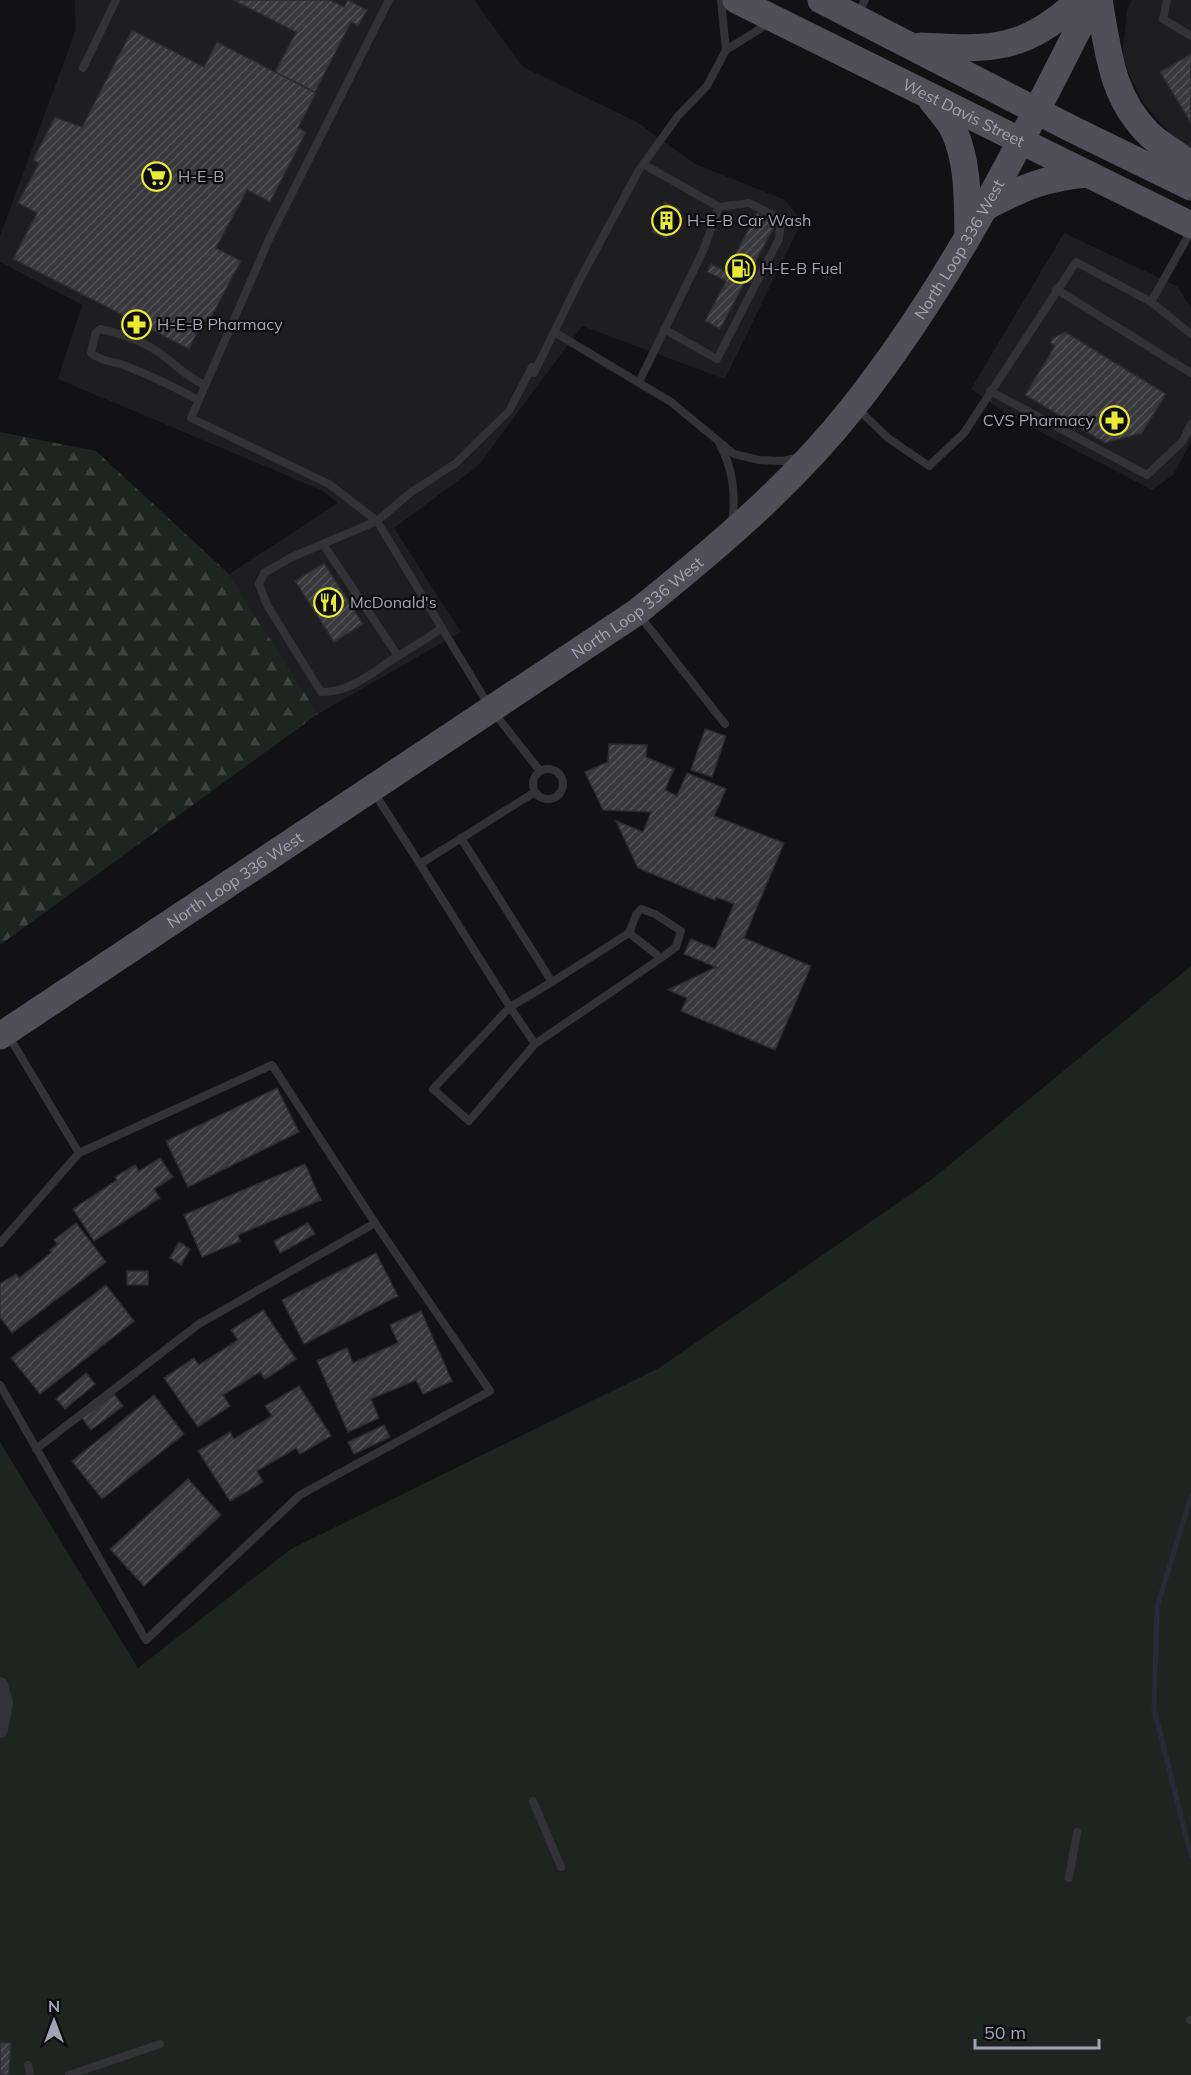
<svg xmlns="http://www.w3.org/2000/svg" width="1191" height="2075" font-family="Mulish,sans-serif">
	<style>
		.built { fill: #1e1d20 }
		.green { fill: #1e2521 }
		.forest { fill: url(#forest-firs) }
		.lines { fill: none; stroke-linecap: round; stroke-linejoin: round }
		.stream { stroke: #282b36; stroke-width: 5 }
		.building { fill: url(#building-hatch); stroke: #2c2b2f; stroke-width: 1.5 }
		.lane { stroke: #333237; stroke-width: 8 }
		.street { stroke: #333237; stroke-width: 16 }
		.primary { stroke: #504e56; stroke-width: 27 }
		.labels { text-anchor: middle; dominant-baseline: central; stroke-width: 4.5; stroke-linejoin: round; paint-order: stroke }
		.street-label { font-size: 16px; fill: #a4a3b3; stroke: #0d0c0e }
		.poi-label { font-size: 16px; fill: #a4a3b3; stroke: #0d0c0e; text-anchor: start }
	</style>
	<defs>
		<pattern id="forest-firs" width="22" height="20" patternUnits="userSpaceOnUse" patternTransform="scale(1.5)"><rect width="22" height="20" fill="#1e2521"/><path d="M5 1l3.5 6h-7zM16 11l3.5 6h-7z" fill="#3c423f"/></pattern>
		<pattern id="building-hatch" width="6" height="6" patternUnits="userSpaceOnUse" patternTransform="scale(1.5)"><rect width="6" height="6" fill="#39383d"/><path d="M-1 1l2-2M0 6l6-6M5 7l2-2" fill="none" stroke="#535257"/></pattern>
	</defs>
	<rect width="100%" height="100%" fill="#121113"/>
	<g class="built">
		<polygon points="75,0 474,0 523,67 637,122 695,164 785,200 802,221 725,379 582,326 478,466 394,528 461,632 318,714 229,574 338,503 321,490 58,379 82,305 0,262 0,236 76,29"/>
		<polygon points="1132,0 1191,0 1191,158 1142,101 1122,58 1127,10"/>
		<polygon points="1064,233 1177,286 1191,308 1191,442 1173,475 1152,490 1008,415 971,389"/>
	</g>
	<polygon class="green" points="1191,966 1191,2075 0,2075 0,1442 138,1668 291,1549 659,1368 931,1180"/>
	<polygon class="forest" points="0,432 96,451 229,574 318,714 0,945"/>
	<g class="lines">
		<polyline class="stream" points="1191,1496 1157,1607 1154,1709 1191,1856"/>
	</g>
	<g class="building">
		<polygon points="233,0 330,0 344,7 348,0 367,10 358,26 351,22 315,92 275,72 296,32"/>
		<polygon points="132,30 204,67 217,42 316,93 298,128 306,132 270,202 247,190 216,248 241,261 208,323 203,320 189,349 13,259 37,213 18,203 39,163 33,160 55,117 82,127"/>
		<polygon points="1191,54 1191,123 1160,72"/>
		<polygon points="665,202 680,209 667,239 652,232"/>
		<polygon points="757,213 776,223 720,329 705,321 726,281 707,272 711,264 726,272"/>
		<polygon points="1065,332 1166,394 1142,433 1105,443 1025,395 1055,346 1050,343 1053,338"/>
		<polygon points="324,563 363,624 334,642 295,581"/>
		<polygon points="705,729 726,736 712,777 691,770"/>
		<polygon points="609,744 647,745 646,757 674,769 665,790 677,796 687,773 726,789 714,816 784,843 744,938 811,966 775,1050 681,1011 687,998 668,990 716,967 684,954 691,939 715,949 734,904 716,897 715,900 638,868 616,821 643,832 651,812 603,810 585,772 608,762"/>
		<polygon points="277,1088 299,1132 188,1187 166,1141"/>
		<polygon points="160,1158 173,1177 154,1189 160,1198 94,1241 73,1209 117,1180 115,1177 135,1165 139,1171"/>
		<polygon points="305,1164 321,1200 238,1235 240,1241 202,1257 184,1215"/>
		<polygon points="76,1223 106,1262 12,1333 0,1317 0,1284 16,1274 19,1278 52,1252 50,1250 58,1244 54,1240"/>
		<polygon points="308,1223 315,1234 280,1253 274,1241"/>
		<polygon points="179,1242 190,1249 181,1265 170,1258"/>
		<polygon points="376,1253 398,1296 304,1344 282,1300"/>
		<rect x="127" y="1271" width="21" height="14"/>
		<polygon points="106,1285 134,1321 40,1394 11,1358"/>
		<polygon points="263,1310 296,1359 265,1379 260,1372 223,1395 230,1406 198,1427 164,1378 194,1358 199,1365 238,1340 231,1330"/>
		<polygon points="421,1311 452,1381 423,1394 416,1380 371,1399 379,1418 348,1432 317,1361 347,1348 353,1363 398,1343 390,1325"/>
		<polygon points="86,1373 95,1384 65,1409 56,1399"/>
		<polygon points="299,1386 331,1436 300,1454 296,1448 257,1471 263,1482 230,1501 198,1451 230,1432 234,1439 272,1416 265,1406"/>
		<polygon points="114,1394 123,1406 91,1430 82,1418"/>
		<polygon points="154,1395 184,1434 102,1499 72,1461"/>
		<polygon points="384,1425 390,1437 354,1454 348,1442"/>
		<polygon points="188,1479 221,1515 144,1586 110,1549"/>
		<polygon points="0,2042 11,2043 9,2075 0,2075"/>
	</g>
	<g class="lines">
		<g class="lane">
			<polyline points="389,0 270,237 191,418 329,484 377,521 491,709 540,771"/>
			<polyline points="721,0 726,50 771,22"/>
			<polyline points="1167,0 1163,19 1191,36"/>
			<polyline points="857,15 865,0"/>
			<polyline points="83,68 116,0"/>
			<polyline points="1056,289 1191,373"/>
			<polyline points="1151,302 1191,231"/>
			<polyline points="664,329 717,359 779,239 781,219 749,203 719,207"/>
			<polyline points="554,332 671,402 734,454 759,460 783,461 800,457"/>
			<polyline points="639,382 703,251 719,207 643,164"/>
			<polyline points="990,391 1147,475 1183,441 1191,424"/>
			<path d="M198 400C175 387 151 376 126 366 113 361 102 362 91 353L95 334 100 329C119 333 142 341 158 352 176 364 183 375 205 385"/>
			<polyline points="857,408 888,438 929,466 964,433 1076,262 1151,302 1191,334"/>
			<path d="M720 445C733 469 736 496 732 523"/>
			<polyline points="323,544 398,656"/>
			<polyline points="639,615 725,724"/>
			<path d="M442 627C427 640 411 647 395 658 371 673 350 693 321 692L267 605 259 584 264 573 292 557 377 521 410 493 456 463 509 411 532 367 534 373 578 283 639 170 678 116 707 86 726 50"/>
			<circle cx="548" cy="784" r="15"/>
			<polyline points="373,791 420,864 535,792"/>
			<polyline points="420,864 510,1007 552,982 461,838"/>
			<polyline points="629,933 636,915 641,909 655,914 681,931 676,947 661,958"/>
			<polyline points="8,1035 79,1153"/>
			<polyline points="535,1044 510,1007 433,1089 469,1121 535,1044 661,958 629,933 552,982"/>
			<polyline points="0,1243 79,1153 272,1065 375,1223 490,1391 300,1495 146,1640 0,1385"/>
			<polyline points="36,1449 199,1324 375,1223"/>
			<polyline points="533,1801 561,1867"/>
			<polyline points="1069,1878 1077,1832"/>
			<polyline points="1190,2020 1191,2020"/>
			<polyline points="28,2065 30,2075"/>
			<polyline points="69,2075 160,2044"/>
		</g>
		<polyline class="street" points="0,1685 5,1702 0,1730"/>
		<g class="primary">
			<path id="s1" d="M736 0 1191 225"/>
			<polyline points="821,0 1072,129 1191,187"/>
			<path d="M1099 0C1108 50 1111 96 1148 133 1161 147 1181 153 1191 168"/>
			<path d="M921 46C995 50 1022 51 1080 0"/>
			<path d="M932 101C939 110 949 120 954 131 969 164 967 201 968 236"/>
			<path d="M986 207C1024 187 1044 178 1087 174"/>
			<path id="s2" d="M0 1036 637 612C714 550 792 485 854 406 952 282 1022 141 1093 0"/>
		</g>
	</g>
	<defs>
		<symbol id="supermarket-ring" viewBox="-11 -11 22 22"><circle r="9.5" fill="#0d0c0e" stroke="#e8eb31" stroke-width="1.5"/><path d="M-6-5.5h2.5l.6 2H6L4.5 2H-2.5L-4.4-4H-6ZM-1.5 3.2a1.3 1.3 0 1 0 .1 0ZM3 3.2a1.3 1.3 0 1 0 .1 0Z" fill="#e8eb31"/></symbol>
		<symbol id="building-ring" viewBox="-11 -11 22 22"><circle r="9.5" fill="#0d0c0e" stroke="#e8eb31" stroke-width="1.5"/><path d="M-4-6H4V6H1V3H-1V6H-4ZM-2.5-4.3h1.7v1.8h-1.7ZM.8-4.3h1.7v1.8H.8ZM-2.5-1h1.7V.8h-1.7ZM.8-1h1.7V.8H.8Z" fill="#e8eb31"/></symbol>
		<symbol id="fuel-ring" viewBox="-11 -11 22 22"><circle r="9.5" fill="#0d0c0e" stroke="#e8eb31" stroke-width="1.5"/><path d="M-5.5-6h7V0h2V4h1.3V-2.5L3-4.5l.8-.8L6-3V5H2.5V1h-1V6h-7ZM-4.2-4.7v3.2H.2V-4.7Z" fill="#e8eb31"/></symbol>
		<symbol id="pharmacy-ring" viewBox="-11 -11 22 22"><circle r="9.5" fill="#0d0c0e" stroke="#e8eb31" stroke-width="1.5"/><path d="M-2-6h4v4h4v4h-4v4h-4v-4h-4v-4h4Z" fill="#e8eb31"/></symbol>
		<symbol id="restaurant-ring" viewBox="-11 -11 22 22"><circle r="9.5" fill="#0d0c0e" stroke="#e8eb31" stroke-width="1.5"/><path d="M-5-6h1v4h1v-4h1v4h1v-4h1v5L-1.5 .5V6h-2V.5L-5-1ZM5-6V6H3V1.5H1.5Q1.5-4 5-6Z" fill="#e8eb31"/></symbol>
	</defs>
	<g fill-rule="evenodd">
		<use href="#supermarket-ring" x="140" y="160" width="33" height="33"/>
		<use href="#building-ring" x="650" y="204" width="33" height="33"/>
		<use href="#fuel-ring" x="724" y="252" width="33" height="33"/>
		<use href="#pharmacy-ring" x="120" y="308" width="33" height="33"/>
		<use href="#pharmacy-ring" x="1098" y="404" width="33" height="33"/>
		<use href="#restaurant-ring" x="312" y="586" width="33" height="33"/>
	</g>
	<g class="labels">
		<g class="street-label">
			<text stroke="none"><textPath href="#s1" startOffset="254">West Davis Street</textPath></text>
			<text stroke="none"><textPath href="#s2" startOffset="1254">North Loop 336 West</textPath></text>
			<text stroke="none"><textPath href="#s2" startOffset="768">North Loop 336 West</textPath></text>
			<text stroke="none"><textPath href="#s2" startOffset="282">North Loop 336 West</textPath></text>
		</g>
		<g class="poi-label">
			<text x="178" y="176">H-E-B</text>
			<text x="687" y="220">H-E-B Car Wash</text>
			<text x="761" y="268">H-E-B Fuel</text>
			<text x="157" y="324">H-E-B Pharmacy</text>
			<text x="1094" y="420" text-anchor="end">CVS Pharmacy</text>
			<text x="350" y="602">McDonald's</text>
		</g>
	</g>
	<g transform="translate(54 2021)" stroke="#0d0c0e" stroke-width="4.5" paint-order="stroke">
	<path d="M0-4.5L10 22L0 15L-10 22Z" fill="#a4a3b3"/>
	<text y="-9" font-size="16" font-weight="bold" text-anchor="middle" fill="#a4a3b3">N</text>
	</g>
	<path d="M975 2039v9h124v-9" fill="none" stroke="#a4a3b3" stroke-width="3"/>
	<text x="984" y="2039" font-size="18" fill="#a4a3b3" stroke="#0d0c0e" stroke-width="4.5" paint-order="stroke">50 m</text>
</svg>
